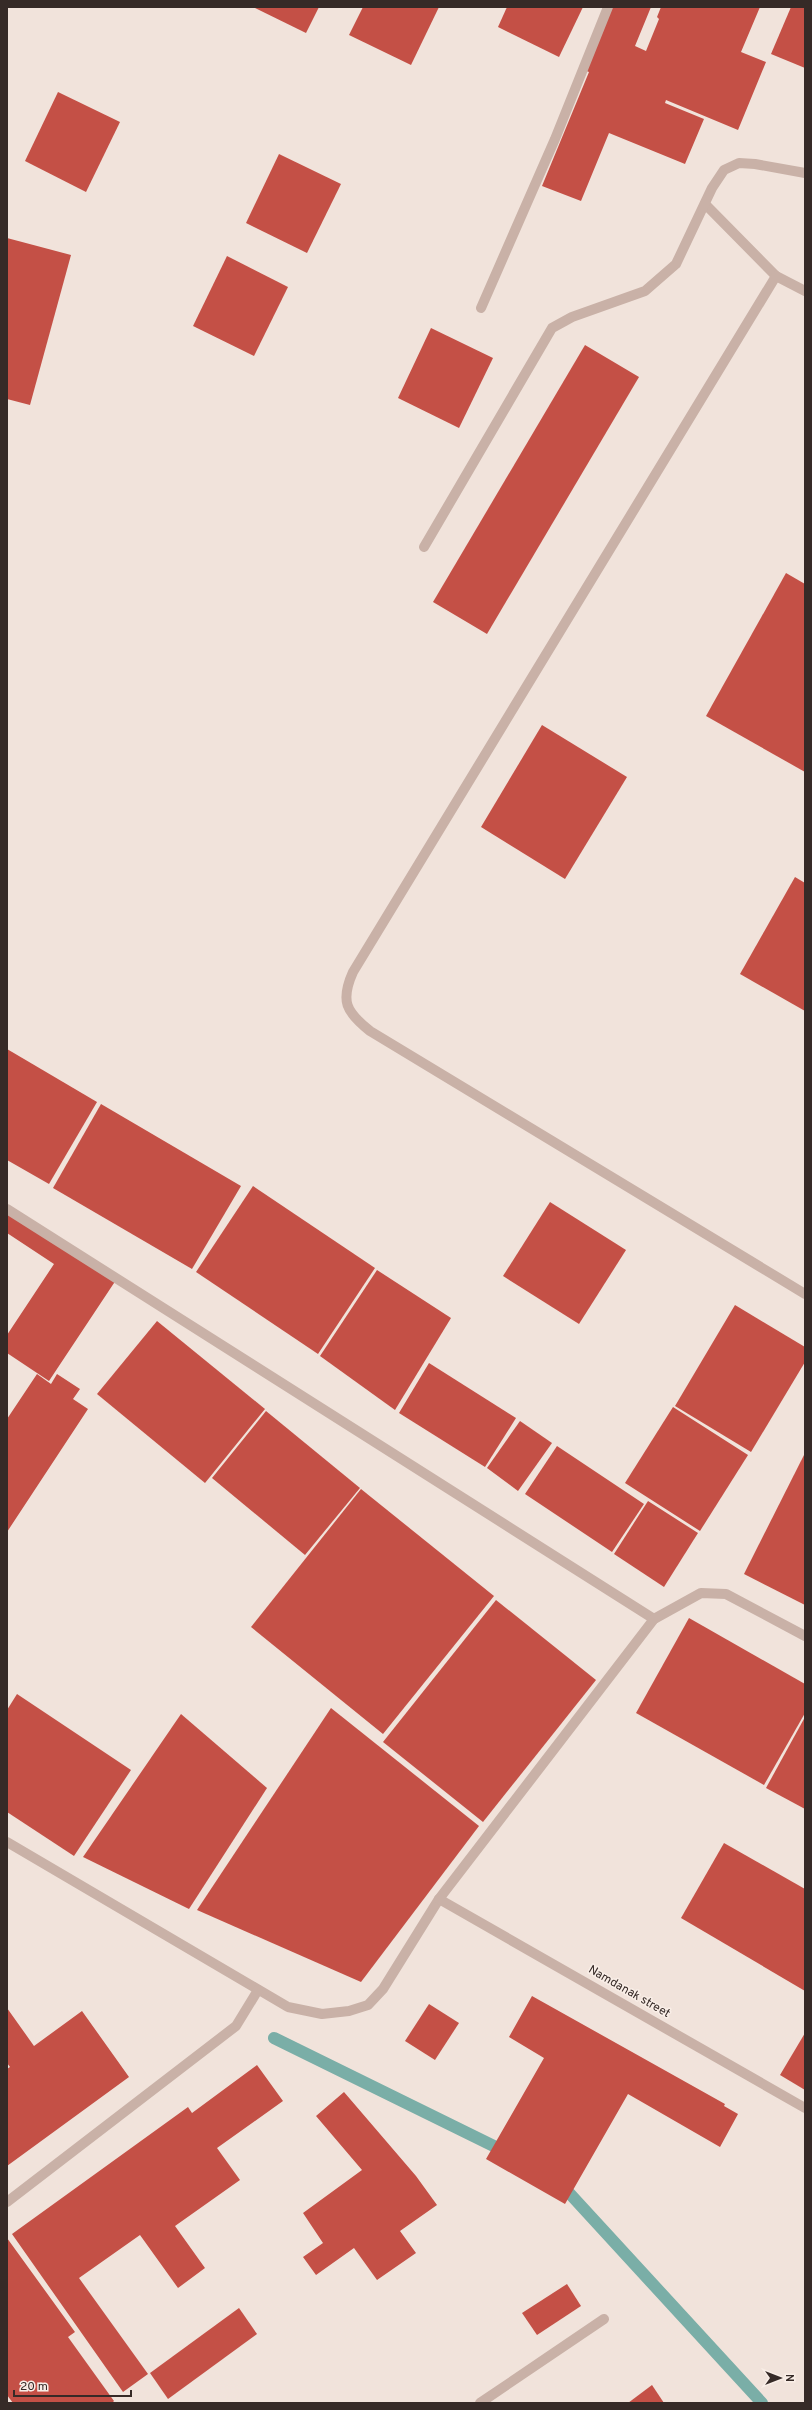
<svg xmlns="http://www.w3.org/2000/svg" width="812" height="2410" font-family="Overpass,sans-serif">
	<style>
		.lines { fill: none; stroke-linecap: round; stroke-linejoin: round }
		.stream { stroke: #7aaea7; stroke-width: 12 }
		.building { fill: #c45046 }
		.service { stroke: #c9b1a7; stroke-width: 10 }
		.minor { stroke: #c9b1a7; stroke-width: 10 }
		.labels { text-anchor: middle; dominant-baseline: central; stroke-width: 3; stroke-linejoin: round; paint-order: stroke }
		.street-label { font-size: 12px; fill: #362a27; stroke: #f9eee7 }
	</style>
	<rect width="100%" height="100%" fill="#f1e3db"/>
	<g class="lines">
		<g class="stream">
			<polyline points="274,2038 508,2153"/>
			<polyline points="560,2183 762,2403"/>
		</g>
	</g>
	<g class="building">
		<polygon points="253,7 319,7 306,33"/>
		<polygon points="363,7 439,7 411,65 349,35"/>
		<polygon points="507,7 583,7 559,57 498,27"/>
		<polygon points="610,7 651,7 635,46 646,51 659,19 657,17 661,7 760,7 741,52 766,62 738,130 666,100 665,103 704,119 685,164 609,133 581,201 542,186 589,72 584,70"/>
		<polygon points="791,7 805,7 805,68 771,54"/>
		<polygon points="58,92 120,122 86,192 25,161"/>
		<polygon points="279,154 341,184 307,253 246,223"/>
		<polygon points="7,238 71,255 30,405 7,399"/>
		<polygon points="227,256 288,287 254,356 193,326"/>
		<polygon points="431,328 493,358 459,428 398,398"/>
		<polygon points="585,345 639,377 487,634 433,602"/>
		<polygon points="786,573 805,584 805,772 706,716"/>
		<polygon points="542,725 627,777 565,879 481,827"/>
		<polygon points="795,877 805,883 805,1011 740,974"/>
		<polygon points="7,1049 97,1102 49,1184 7,1160"/>
		<polygon points="101,1104 241,1186 192,1269 53,1188"/>
		<polygon points="253,1186 375,1268 318,1354 196,1272"/>
		<polygon points="550,1202 626,1250 579,1324 503,1276"/>
		<polygon points="7,1207 116,1280 49,1381 7,1353 7,1335 54,1264 7,1233"/>
		<polygon points="377,1270 451,1318 395,1410 320,1356"/>
		<polygon points="735,1305 805,1347 805,1362 751,1452 675,1406"/>
		<polygon points="157,1321 265,1409 205,1483 97,1394"/>
		<polygon points="429,1363 516,1418 485,1467 399,1413"/>
		<polygon points="37,1374 51,1384 57,1374 80,1389 73,1399 88,1409 7,1532 7,1419"/>
		<polygon points="673,1407 748,1455 700,1531 625,1483"/>
		<polygon points="266,1411 360,1488 305,1555 212,1478"/>
		<polygon points="520,1421 552,1443 518,1491 487,1468"/>
		<polygon points="557,1446 644,1504 612,1552 525,1494"/>
		<polygon points="805,1453 805,1605 744,1574"/>
		<polygon points="361,1489 494,1596 383,1734 251,1627"/>
		<polygon points="648,1501 698,1533 664,1587 614,1554"/>
		<polygon points="496,1600 596,1680 483,1822 383,1742"/>
		<polygon points="689,1618 805,1684 805,1713 764,1785 636,1713"/>
		<polygon points="17,1694 131,1770 74,1856 7,1812 7,1710"/>
		<polygon points="331,1708 479,1826 361,1982 197,1910"/>
		<polygon points="181,1714 267,1788 189,1909 83,1857"/>
		<polygon points="805,1717 805,1809 766,1788"/>
		<polygon points="724,1843 805,1889 805,1991 681,1918"/>
		<polygon points="532,1996 725,2104 724,2106 738,2114 720,2147 628,2094 565,2204 486,2159 544,2058 509,2037"/>
		<polygon points="429,2004 459,2023 435,2060 405,2041"/>
		<polygon points="7,2008 34,2046 82,2011 129,2077 7,2166 7,2069 10,2067 7,2063"/>
		<polygon points="805,2033 805,2090 780,2075"/>
		<polygon points="257,2065 283,2101 217,2148 240,2180 175,2226 205,2268 178,2288 140,2235 79,2278 148,2374 123,2392 12,2234 188,2107 192,2113"/>
		<polygon points="344,2092 416,2176 437,2205 400,2231 416,2253 377,2280 354,2248 316,2275 303,2257 323,2243 303,2213 362,2170 316,2116"/>
		<polygon points="7,2238 75,2332 68,2337 114,2401 112,2403 13,2403 7,2395"/>
		<polygon points="567,2284 581,2306 537,2335 522,2313"/>
		<polygon points="239,2308 257,2334 168,2399 150,2373"/>
		<polygon points="652,2385 664,2403 628,2403"/>
	</g>
	<g class="lines">
		<g class="service">
			<polyline points="705,204 776,276"/>
			<path d="M805 291 776 276 353 972C340 1001 346 1012 370 1031L805 1294"/>
			<polyline points="424,547 552,328 572,317 645,291 676,264 712,188 724,170 739,163 755,164 805,173"/>
			<polyline points="480,2403 604,2319"/>
		</g>
		<g class="minor">
			<polyline points="481,308 555,139 608,7"/>
			<polyline points="7,1209 654,1619"/>
			<polyline points="7,1842 288,2007 322,2014 349,2011 368,2005 383,1989 439,1899 654,1619 701,1593 726,1594 805,1636"/>
			<polyline points="439,1899 805,2108"/>
			<polyline points="7,2202 236,2026 258,1990"/>
		</g>
	</g>
	<g class="labels">
		<g class="street-label">
			<text transform="translate(629 1992) rotate(30)">Namdanak street</text>
		</g>
	</g>
	<rect width="812" height="2410" fill="none" stroke="#362a27" stroke-width="16"/>
	<g transform="translate(780 2378) rotate(90)" stroke="#f9eee7" stroke-width="3" paint-order="stroke">
	<path d="M0-3L7 15L0 10L-7 15Z" fill="#362a27"/>
	<text y="-6" font-size="11" font-weight="bold" text-anchor="middle" fill="#362a27">N</text>
	</g>
	<path d="M14 2390v6h117v-6" fill="none" stroke="#362a27" stroke-width="2"/>
	<text x="20" y="2390" font-size="12" fill="#362a27" stroke="#f9eee7" stroke-width="3" paint-order="stroke">20 m</text>
</svg>
